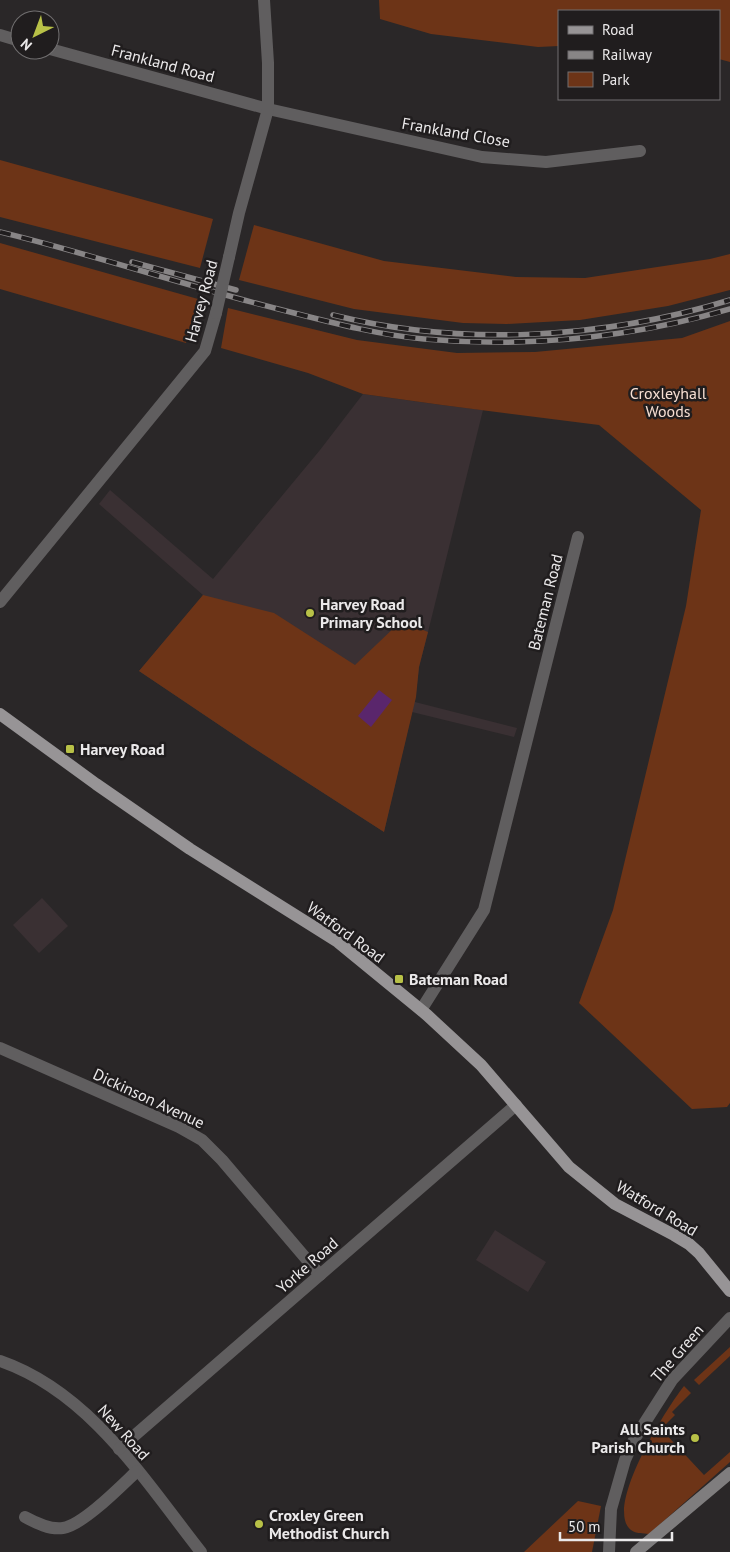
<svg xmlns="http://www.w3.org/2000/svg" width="730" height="1552" font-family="'PT Sans',sans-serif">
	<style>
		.built { fill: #3a3033 }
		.green { fill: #6d3417 }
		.water { fill: #5a266c }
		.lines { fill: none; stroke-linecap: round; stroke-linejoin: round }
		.street { stroke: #605e5f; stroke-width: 12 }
		.secondary { stroke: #7f7d7e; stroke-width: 12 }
		.primary { stroke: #979496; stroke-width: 12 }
		.rail-casing { stroke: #888586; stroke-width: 5.5 }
		.rail { stroke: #201d1e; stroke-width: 4; stroke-dasharray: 11; stroke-linecap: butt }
		.street-bridge { stroke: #605e5f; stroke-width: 12 }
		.poi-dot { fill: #b8c147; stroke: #201d1e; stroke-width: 2 }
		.labels { text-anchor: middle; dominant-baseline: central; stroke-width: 5; stroke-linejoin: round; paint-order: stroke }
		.street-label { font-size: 16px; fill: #ebe9ea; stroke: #201d1e }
		.park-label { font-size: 16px; fill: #f7dfd3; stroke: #201d1e }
		.poi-label { font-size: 16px; font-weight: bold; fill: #ebe9ea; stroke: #201d1e; text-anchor: start }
	</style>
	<rect width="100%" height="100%" fill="#2a2728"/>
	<g class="built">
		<polygon points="363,394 442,405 483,410 428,632 419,667 415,702 517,728 514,737 412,712 384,832 252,747 139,671 203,595 99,504 110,490 213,579 320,450"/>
		<polygon points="42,898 68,926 39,953 13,925"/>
		<polygon points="495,1230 546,1262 528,1292 476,1260"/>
	</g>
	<g class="green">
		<polygon points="379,0 730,0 730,62 719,59 719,11 559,11 559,46 538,47 431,34 380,19"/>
		<polygon points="0,160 213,219 200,268 0,217"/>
		<polygon points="254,225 384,261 516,277 585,278 710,259 730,254 730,290 668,306 580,320 507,324 463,323 354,309 239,280"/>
		<polygon points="0,243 198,299 186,343 0,289"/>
		<polygon points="228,308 357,340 457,353 535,352 682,338 730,321 730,1103 727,1107 692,1109 579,1003 613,910 686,606 701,510 599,425 442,405 363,394 308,373 221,348"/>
		<polygon points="203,595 274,613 355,665 398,624 411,625 428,632 419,667 416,697 384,832 252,747 139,671"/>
		<polygon points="730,1347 730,1356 699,1385 694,1380"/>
		<path d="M684 1386 691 1393 672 1412 675 1415 661 1429 704 1475 730 1452V1462L649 1534C643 1533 636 1534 631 1530 603 1508 668 1406 684 1386Z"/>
		<polygon points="578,1501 601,1506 592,1552 524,1552"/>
	</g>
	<polygon class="water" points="379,690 392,700 371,727 358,716"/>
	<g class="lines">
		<g class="street">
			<polyline points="0,35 20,41"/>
			<polyline points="50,49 268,109 482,157 546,162 640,151"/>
			<polyline points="229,257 239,213 268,109 268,63 264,0"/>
			<polyline points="0,602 205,351 216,313"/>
			<polyline points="421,1010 484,910 578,537"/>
			<polyline points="0,1048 179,1127 202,1140 222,1160 320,1275"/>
			<path d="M0 1361C90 1392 145 1481 201 1552"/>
			<polyline points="119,1449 516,1105"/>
			<path d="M25 1517C36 1523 50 1530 63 1528 83 1525 121 1486 137 1471"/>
			<polyline points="609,1552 611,1509 625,1460 635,1438 672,1380 730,1318"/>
		</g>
		<polyline class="secondary" points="636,1552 730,1473"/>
		<polyline class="primary" points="0,714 96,784 190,849 338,942 427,1015 481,1065 569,1167 615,1204 674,1235 689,1244 699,1253 730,1291"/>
		<defs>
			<g id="rail">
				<path d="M0 232C99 256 195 289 294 313 337 324 380 335 424 339 527 348 631 338 730 309"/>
				<polyline points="132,262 236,290"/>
				<path d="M333 315C462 347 603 339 730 300"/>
			</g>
		</defs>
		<use href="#rail" class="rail-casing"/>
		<use href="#rail" class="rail"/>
		<polyline class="street-bridge" points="216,313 229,257"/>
	</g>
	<g class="poi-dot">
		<circle cx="310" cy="613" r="5"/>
		<rect x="65" y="744" width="10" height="10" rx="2.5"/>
		<rect x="394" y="974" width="10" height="10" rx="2.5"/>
		<circle cx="695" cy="1438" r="5"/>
		<circle cx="259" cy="1524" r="5"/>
	</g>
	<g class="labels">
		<g class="street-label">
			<text transform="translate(163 63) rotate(15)">Frankland Road</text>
			<text transform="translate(456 132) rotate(10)">Frankland Close</text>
			<text transform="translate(201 301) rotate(-75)">Harvey Road</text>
			<text transform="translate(545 602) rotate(-76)">Bateman Road</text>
			<text transform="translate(346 932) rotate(36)">Watford Road</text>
			<text transform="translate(149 1098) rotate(25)">Dickinson Avenue</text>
			<text transform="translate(657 1208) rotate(31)">Watford Road</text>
			<text transform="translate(307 1265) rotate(-41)">Yorke Road</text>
			<text transform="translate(677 1353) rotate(-49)">The Green</text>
			<text transform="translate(124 1432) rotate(48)">New Road</text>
		</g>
		<g class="park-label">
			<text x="668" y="393">Croxleyhall<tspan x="668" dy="18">Woods</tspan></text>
		</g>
		<g class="poi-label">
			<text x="320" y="604">Harvey Road<tspan x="320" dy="18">Primary School</tspan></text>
			<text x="80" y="749">Harvey Road</text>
			<text x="409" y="979">Bateman Road</text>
			<text x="685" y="1429" text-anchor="end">All Saints<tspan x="685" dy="18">Parish Church</tspan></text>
			<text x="269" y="1515">Croxley Green<tspan x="269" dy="18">Methodist Church</tspan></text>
		</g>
	</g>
	<rect x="558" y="10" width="162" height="90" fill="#201d1e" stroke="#716f70"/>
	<rect x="568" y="26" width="25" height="8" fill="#979496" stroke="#716f70"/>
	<text x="602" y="35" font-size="15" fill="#ebe9ea">Road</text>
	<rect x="568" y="51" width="25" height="8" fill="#888586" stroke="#716f70"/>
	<text x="602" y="60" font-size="15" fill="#ebe9ea">Railway</text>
	<rect x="568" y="72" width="25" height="15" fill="#6d3417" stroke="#716f70"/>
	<text x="602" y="85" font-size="15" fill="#ebe9ea">Park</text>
	<g transform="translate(35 35) rotate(222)"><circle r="24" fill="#201d1e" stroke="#716f70"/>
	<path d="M0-4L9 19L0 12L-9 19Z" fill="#b8c147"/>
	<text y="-8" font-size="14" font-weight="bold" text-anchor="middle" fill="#ebe9ea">N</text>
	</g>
	<path d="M560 1532v8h112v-8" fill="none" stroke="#ebe9ea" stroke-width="2.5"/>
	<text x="568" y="1532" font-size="15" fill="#ebe9ea" stroke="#201d1e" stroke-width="4" paint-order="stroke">50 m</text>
</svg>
